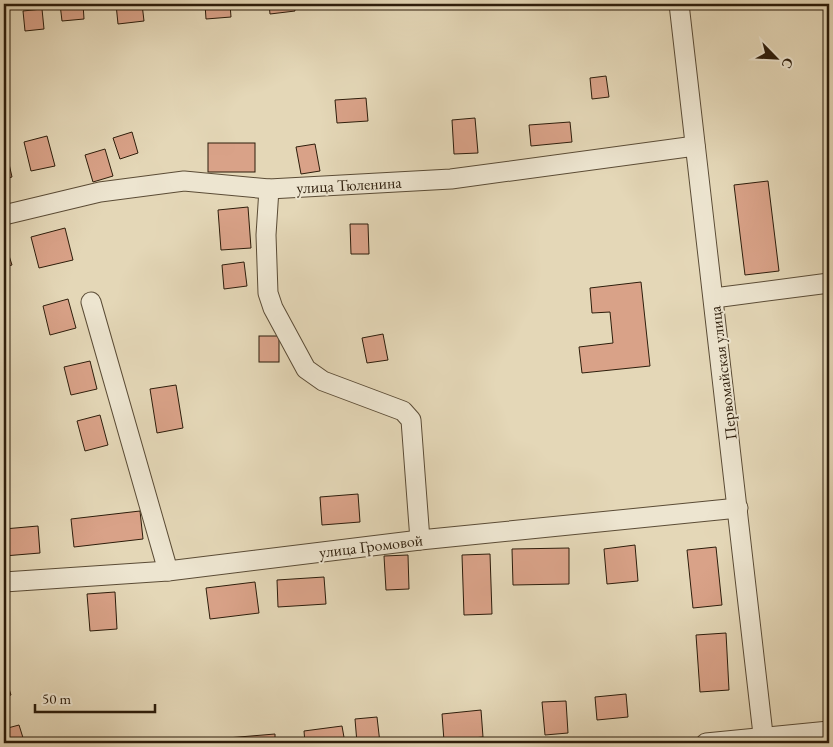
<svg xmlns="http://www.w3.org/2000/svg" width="833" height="747" font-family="'EB Garamond',serif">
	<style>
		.building { fill: #d9a288; stroke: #2d1d0b }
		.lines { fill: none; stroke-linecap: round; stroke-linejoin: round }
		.minor-casing { stroke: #5b4c36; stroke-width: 21 }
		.minor { stroke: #ede5d0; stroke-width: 19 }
		.labels { text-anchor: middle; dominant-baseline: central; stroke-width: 4; stroke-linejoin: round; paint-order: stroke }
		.street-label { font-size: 16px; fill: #2d1d0b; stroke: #ede5d0 }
	</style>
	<rect width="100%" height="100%" fill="#e4d7b7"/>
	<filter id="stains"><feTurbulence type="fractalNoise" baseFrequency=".004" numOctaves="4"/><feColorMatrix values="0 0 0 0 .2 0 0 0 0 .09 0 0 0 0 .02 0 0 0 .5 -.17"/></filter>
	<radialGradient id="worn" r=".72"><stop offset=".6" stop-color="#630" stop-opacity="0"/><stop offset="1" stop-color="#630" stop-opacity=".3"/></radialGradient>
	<g class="building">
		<polygon points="60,4 83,4 84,19 62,21"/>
		<polygon points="116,4 142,4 144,21 118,24"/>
		<polygon points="205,4 230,4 231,17 206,19"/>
		<polygon points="269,4 294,4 295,11 270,14"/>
		<polygon points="42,9 44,29 25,31 23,11"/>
		<polygon points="4,18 6,18 9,47 4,48"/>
		<polygon points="606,76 609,97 592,99 590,78"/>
		<polygon points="366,98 368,121 337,123 335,100"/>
		<polygon points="475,118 478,153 454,154 452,120"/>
		<polygon points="570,122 572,142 531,146 529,125"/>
		<polygon points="132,132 138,153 120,159 113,138"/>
		<polygon points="47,136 55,166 31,171 24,142"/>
		<rect x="208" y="143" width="47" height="29"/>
		<polygon points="315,144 320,171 301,174 296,147"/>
		<polygon points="105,149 113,176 93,182 85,155"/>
		<polygon points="7,155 12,177 4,179 4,156"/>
		<polygon points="768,181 779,271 745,275 734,185"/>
		<polygon points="248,207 251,248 221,250 218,210"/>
		<polygon points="350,224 368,224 369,254 351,254"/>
		<polygon points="65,228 73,260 39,268 31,237"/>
		<polygon points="4,240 12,265 4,267"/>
		<polygon points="244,262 247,286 224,289 222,265"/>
		<polygon points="641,282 650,366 582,373 579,347 613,343 610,312 592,313 590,288"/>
		<polygon points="68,299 76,328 50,335 43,306"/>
		<polygon points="383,334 388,360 367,363 362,338"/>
		<rect x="259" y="336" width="20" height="26"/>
		<polygon points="90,361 97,389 71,395 64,367"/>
		<polygon points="176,385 183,428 157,433 150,389"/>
		<polygon points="100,415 108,445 85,451 77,421"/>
		<polygon points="358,494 360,522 322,525 320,497"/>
		<polygon points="140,511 143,539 74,547 71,519"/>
		<polygon points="38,526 40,553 4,556 4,529"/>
		<polygon points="635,545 638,581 607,584 604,549"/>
		<polygon points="716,547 722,605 693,608 687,550"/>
		<polygon points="569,548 569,584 513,585 512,549"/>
		<polygon points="490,554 492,614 464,615 462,555"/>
		<polygon points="408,555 409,589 386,590 384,556"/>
		<polygon points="324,577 326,604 278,607 277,580"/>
		<polygon points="255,582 259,613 210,619 206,588"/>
		<polygon points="115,592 117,629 90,631 87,594"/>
		<polygon points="726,633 729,690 700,692 696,635"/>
		<polygon points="5,676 11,695 4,697 4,677"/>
		<polygon points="626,694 628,717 597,720 595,697"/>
		<polygon points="566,701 568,733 545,735 542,702"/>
		<polygon points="481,710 483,737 444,741 442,714"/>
		<polygon points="377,717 380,743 357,743 355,719"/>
		<polygon points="19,725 24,741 4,743 4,729"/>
		<polygon points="342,726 345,743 305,743 304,731"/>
		<polygon points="275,734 275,743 216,743 215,739"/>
	</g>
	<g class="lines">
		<defs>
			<g id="minor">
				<polyline points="679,4 764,743"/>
				<polyline points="269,189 266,235 268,293 273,308 306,369 323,381 403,411 411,420 420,540"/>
				<polyline points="4,215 100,192 184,181 269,189 451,179 695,146"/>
				<polyline points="714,298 829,283"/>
				<polyline points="91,302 168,571"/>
				<polyline points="4,582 168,571 420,540 738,508"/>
				<polyline points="706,743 829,731"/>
			</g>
		</defs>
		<use href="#minor" class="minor-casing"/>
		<use href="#minor" class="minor"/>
	</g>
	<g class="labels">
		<g class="street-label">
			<text transform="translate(349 185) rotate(-3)">улица Тюленина</text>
			<text transform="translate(723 373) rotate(-97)">Первомайская улица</text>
			<text transform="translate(371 546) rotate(-7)">улица Громовой</text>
		</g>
	</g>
	<rect width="833" height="747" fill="none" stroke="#e4d7b7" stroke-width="20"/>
	<rect x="5" y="5" width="823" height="737" fill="none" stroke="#2d1d0b" stroke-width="2.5"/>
	<rect x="10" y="10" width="813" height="727" fill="none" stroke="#2d1d0b"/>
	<g transform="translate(776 58) rotate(114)" stroke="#ede5d0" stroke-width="4" paint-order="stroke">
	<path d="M0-4L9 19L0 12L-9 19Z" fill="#2d1d0b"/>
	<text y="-8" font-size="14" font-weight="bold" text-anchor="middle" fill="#2d1d0b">С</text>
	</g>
	<path d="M35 704v8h120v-8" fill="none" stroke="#2d1d0b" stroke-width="2.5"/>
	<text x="42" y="704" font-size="15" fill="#2d1d0b" stroke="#ede5d0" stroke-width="4" paint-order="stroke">50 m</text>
	<rect width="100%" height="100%" filter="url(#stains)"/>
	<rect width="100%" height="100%" fill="url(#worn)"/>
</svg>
